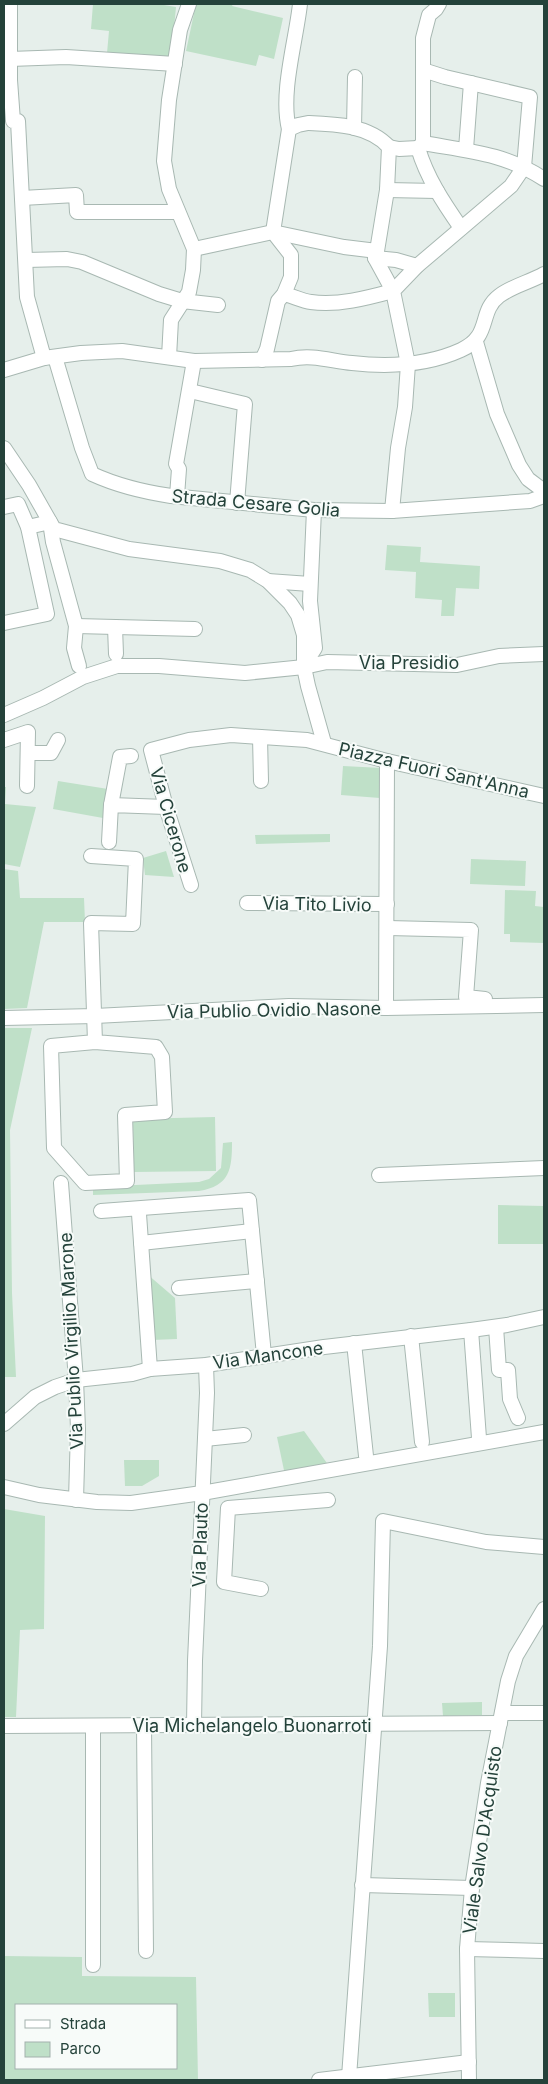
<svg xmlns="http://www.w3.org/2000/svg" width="548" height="2084" font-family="Inter,sans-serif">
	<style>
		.green { fill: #bfe0c8; fill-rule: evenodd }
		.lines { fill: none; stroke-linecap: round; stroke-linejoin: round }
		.minor-casing { stroke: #a8b8b2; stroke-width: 16 }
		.minor { stroke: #fff; stroke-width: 14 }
		.labels { text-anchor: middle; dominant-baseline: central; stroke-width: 4; stroke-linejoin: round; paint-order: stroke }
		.street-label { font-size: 18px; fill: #24423a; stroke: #f7fbf9 }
	</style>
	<rect width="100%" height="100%" fill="#e6efeb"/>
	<g class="green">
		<polygon points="93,4 158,4 176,7 171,59 107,53 109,31 91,29"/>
		<polygon points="196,4 233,4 232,6 283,18 274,59 259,55 256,66 186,51"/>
		<polygon points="387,545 421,547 420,562 480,566 479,589 456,588 454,616 441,616 442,600 415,598 416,572 385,570"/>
		<polygon points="343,766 382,768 380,798 341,795"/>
		<polygon points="58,781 108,789 103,818 53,809"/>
		<polygon points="4,787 6,787 5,804 36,807 20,867 4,864"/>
		<polygon points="330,834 330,842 256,844 255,835"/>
		<polygon points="166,851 174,877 145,875 143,858"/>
		<polygon points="471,859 526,861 525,886 470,884"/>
		<polygon points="4,869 18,871 20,898 84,898 85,922 44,922 27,1008 4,1009"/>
		<polygon points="505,890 536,891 535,906 544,907 544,943 510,942 510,934 504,934"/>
		<polygon points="4,1028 32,1028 10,1130 12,1293 16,1377 4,1377"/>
		<polygon points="215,1117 216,1171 134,1172 133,1119"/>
		<path d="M232 1142C232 1169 230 1186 199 1191L93 1195V1187L199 1182 209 1179 221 1168 223 1143Z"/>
		<polygon points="498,1205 544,1206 544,1244 498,1244"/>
		<polygon points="147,1274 175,1298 177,1339 152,1340"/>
		<polygon points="304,1431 329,1466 285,1475 277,1437"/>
		<polygon points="124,1460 159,1460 159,1476 142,1486 125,1486"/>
		<polygon points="4,1509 45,1516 44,1629 20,1630 16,1717 4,1717"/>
		<polygon points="482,1702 482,1715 443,1716 442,1703"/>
		<path d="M4 1956 82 1957V1976L196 1977 198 2080H4ZM16 2005H176V2068H16Z"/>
		<polygon points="428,1993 455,1993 455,2017 429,2017"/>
	</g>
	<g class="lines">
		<defs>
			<g id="minor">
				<polyline points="10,4 10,80 13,121 18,121 27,297 44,358"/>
				<polyline points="10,59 66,57 175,64"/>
				<path d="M308 123C335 124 369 125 389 147L387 190 377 251 344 247 273 232 289 129 298 125Z"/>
				<polyline points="354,128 355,77"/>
				<path d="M289 129C280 93 296 41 300 4"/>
				<path d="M423 143C468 151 504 153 544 179"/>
				<polyline points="389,147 399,149 418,148"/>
				<polyline points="418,148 423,143 423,38 429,15 436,9 439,4"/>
				<path d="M418 148C427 178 443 202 461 228"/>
				<polyline points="466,149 471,83"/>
				<polyline points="387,190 437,191"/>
				<polyline points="22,198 76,195 77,212 178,212"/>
				<polyline points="194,249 273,232 291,255 291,277 284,294 278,301 267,349 262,360"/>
				<polyline points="375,258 396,260 417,266"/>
				<polyline points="26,260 67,259 82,262 159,294 182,301 218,305"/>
				<path d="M284 294C293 296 302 301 311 302 337 306 367 298 393 291L375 258 377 251"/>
				<polyline points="476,342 497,414 519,465 528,479 544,491"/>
				<path d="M55 357 82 448 92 474C116 485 144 492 171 496L314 510 392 511 530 501 544 496"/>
				<polyline points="169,357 171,320 189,292 193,270 194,249 169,189 164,161 169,100 180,30 189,4"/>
				<path d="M4 370 44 358 81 353 122 351 194 361 291 359C312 354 331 361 352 363 388 367 428 365 461 350 492 336 478 312 499 296 512 286 530 282 544 274"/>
				<polyline points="190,391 245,404 237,503"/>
				<polyline points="4,448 29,485 54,529 129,549 220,561 250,570 268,581 290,603 298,615 304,635 304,667 308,686 324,743"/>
				<polyline points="177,496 179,469 176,464 194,361"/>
				<polyline points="4,507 18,504 28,527 47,614 4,623"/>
				<polyline points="392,511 398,448 405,407 408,364 393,291 417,266 511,186 524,167 530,97 445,77 423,70"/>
				<polyline points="28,527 50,522 53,542 76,626 74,648 79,666"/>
				<polyline points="268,581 310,584"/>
				<polyline points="76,626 195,629"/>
				<polyline points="115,627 116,654"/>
				<polyline points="308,659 315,648 310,601 314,510"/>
				<polyline points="4,715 43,698 83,677 117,666 159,666 245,673 304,667 327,662 457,665 499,656 544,654"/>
				<polyline points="260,737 261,781"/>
				<polyline points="4,740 28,732 27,786"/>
				<polyline points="28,753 51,753 58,740"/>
				<polyline points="111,805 120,757 131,756"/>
				<polyline points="109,842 111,805 166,807"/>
				<polyline points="91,856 136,859 133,924 91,923 95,1042 51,1046 54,1148 85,1183 127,1181 125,1115 165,1112 162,1057 156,1047 95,1042"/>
				<polyline points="191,885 166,807 151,750 189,740 231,735 307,740 387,761 544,796"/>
				<polyline points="247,903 387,904"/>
				<polyline points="388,928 471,930 466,997 485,999"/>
				<polyline points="386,1008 387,761"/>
				<polyline points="4,1018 95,1016 289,1006 386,1008 544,1005"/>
				<polyline points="379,1175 544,1168"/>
				<polyline points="61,1183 76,1380 78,1429 76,1500"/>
				<polyline points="101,1211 249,1200 264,1355"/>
				<polyline points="139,1214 150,1369"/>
				<polyline points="141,1243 252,1231"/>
				<polyline points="179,1288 257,1281"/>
				<polyline points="496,1327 499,1370 508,1370 510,1399 518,1418"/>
				<polyline points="471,1330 479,1438"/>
				<polyline points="411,1336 422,1442"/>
				<polyline points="354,1343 366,1456"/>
				<polyline points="4,1424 35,1397 55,1387 76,1380 132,1374 150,1369 206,1365 324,1347 471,1330 507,1325 544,1317"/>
				<polyline points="205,1439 244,1435"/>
				<polyline points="4,1487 39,1495 97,1502 131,1503 202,1493 544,1432"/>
				<polyline points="261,1589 224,1582 228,1508 328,1500"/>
				<polyline points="502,1713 544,1713"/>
				<polyline points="144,1725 146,1951"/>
				<polyline points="194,1725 195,1661 207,1393 206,1365"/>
				<polyline points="4,1726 500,1723"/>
				<polyline points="362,1885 472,1888"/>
				<polyline points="467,1949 544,1951"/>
				<polyline points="93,1965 93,1726"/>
				<polyline points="349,2077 380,1646 383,1521 486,1542 544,1547"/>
				<polyline points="319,2080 469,2062"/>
				<polyline points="469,2080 467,1949 472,1888 488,1783 508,1681 516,1656 544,1609"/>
			</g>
		</defs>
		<use href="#minor" class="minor-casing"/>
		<use href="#minor" class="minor"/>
	</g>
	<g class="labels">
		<g class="street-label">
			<text transform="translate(256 503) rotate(5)">Strada Cesare Golia</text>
			<text x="409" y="662">Via Presidio</text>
			<text transform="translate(434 770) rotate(13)">Piazza Fuori Sant'Anna</text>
			<text transform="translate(171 820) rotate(74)">Via Cicerone</text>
			<text transform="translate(317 904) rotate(1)">Via Tito Livio</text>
			<text transform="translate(274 1010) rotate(-1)">Via Publio Ovidio Nasone</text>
			<text transform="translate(71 1341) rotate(-93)">Via Publio Virgilio Marone</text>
			<text transform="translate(268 1355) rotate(-8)">Via Mancone</text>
			<text transform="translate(200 1545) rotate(-88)">Via Plauto</text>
			<text x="252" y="1725">Via Michelangelo Buonarroti</text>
			<text transform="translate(482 1840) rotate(-82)">Viale Salvo D'Acquisto</text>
		</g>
	</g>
	<rect width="548" height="2084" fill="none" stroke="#24423a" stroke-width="10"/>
	<rect x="15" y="2004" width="162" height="65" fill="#f7fbf9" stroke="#a3b1ad"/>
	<rect x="25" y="2020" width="25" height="8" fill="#ffffff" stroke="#a3b1ad"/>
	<text x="60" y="2029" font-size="15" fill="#24423a">Strada</text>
	<rect x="25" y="2042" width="25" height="15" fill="#bfe0c8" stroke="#a3b1ad"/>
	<text x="60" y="2054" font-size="15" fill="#24423a">Parco</text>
</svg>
